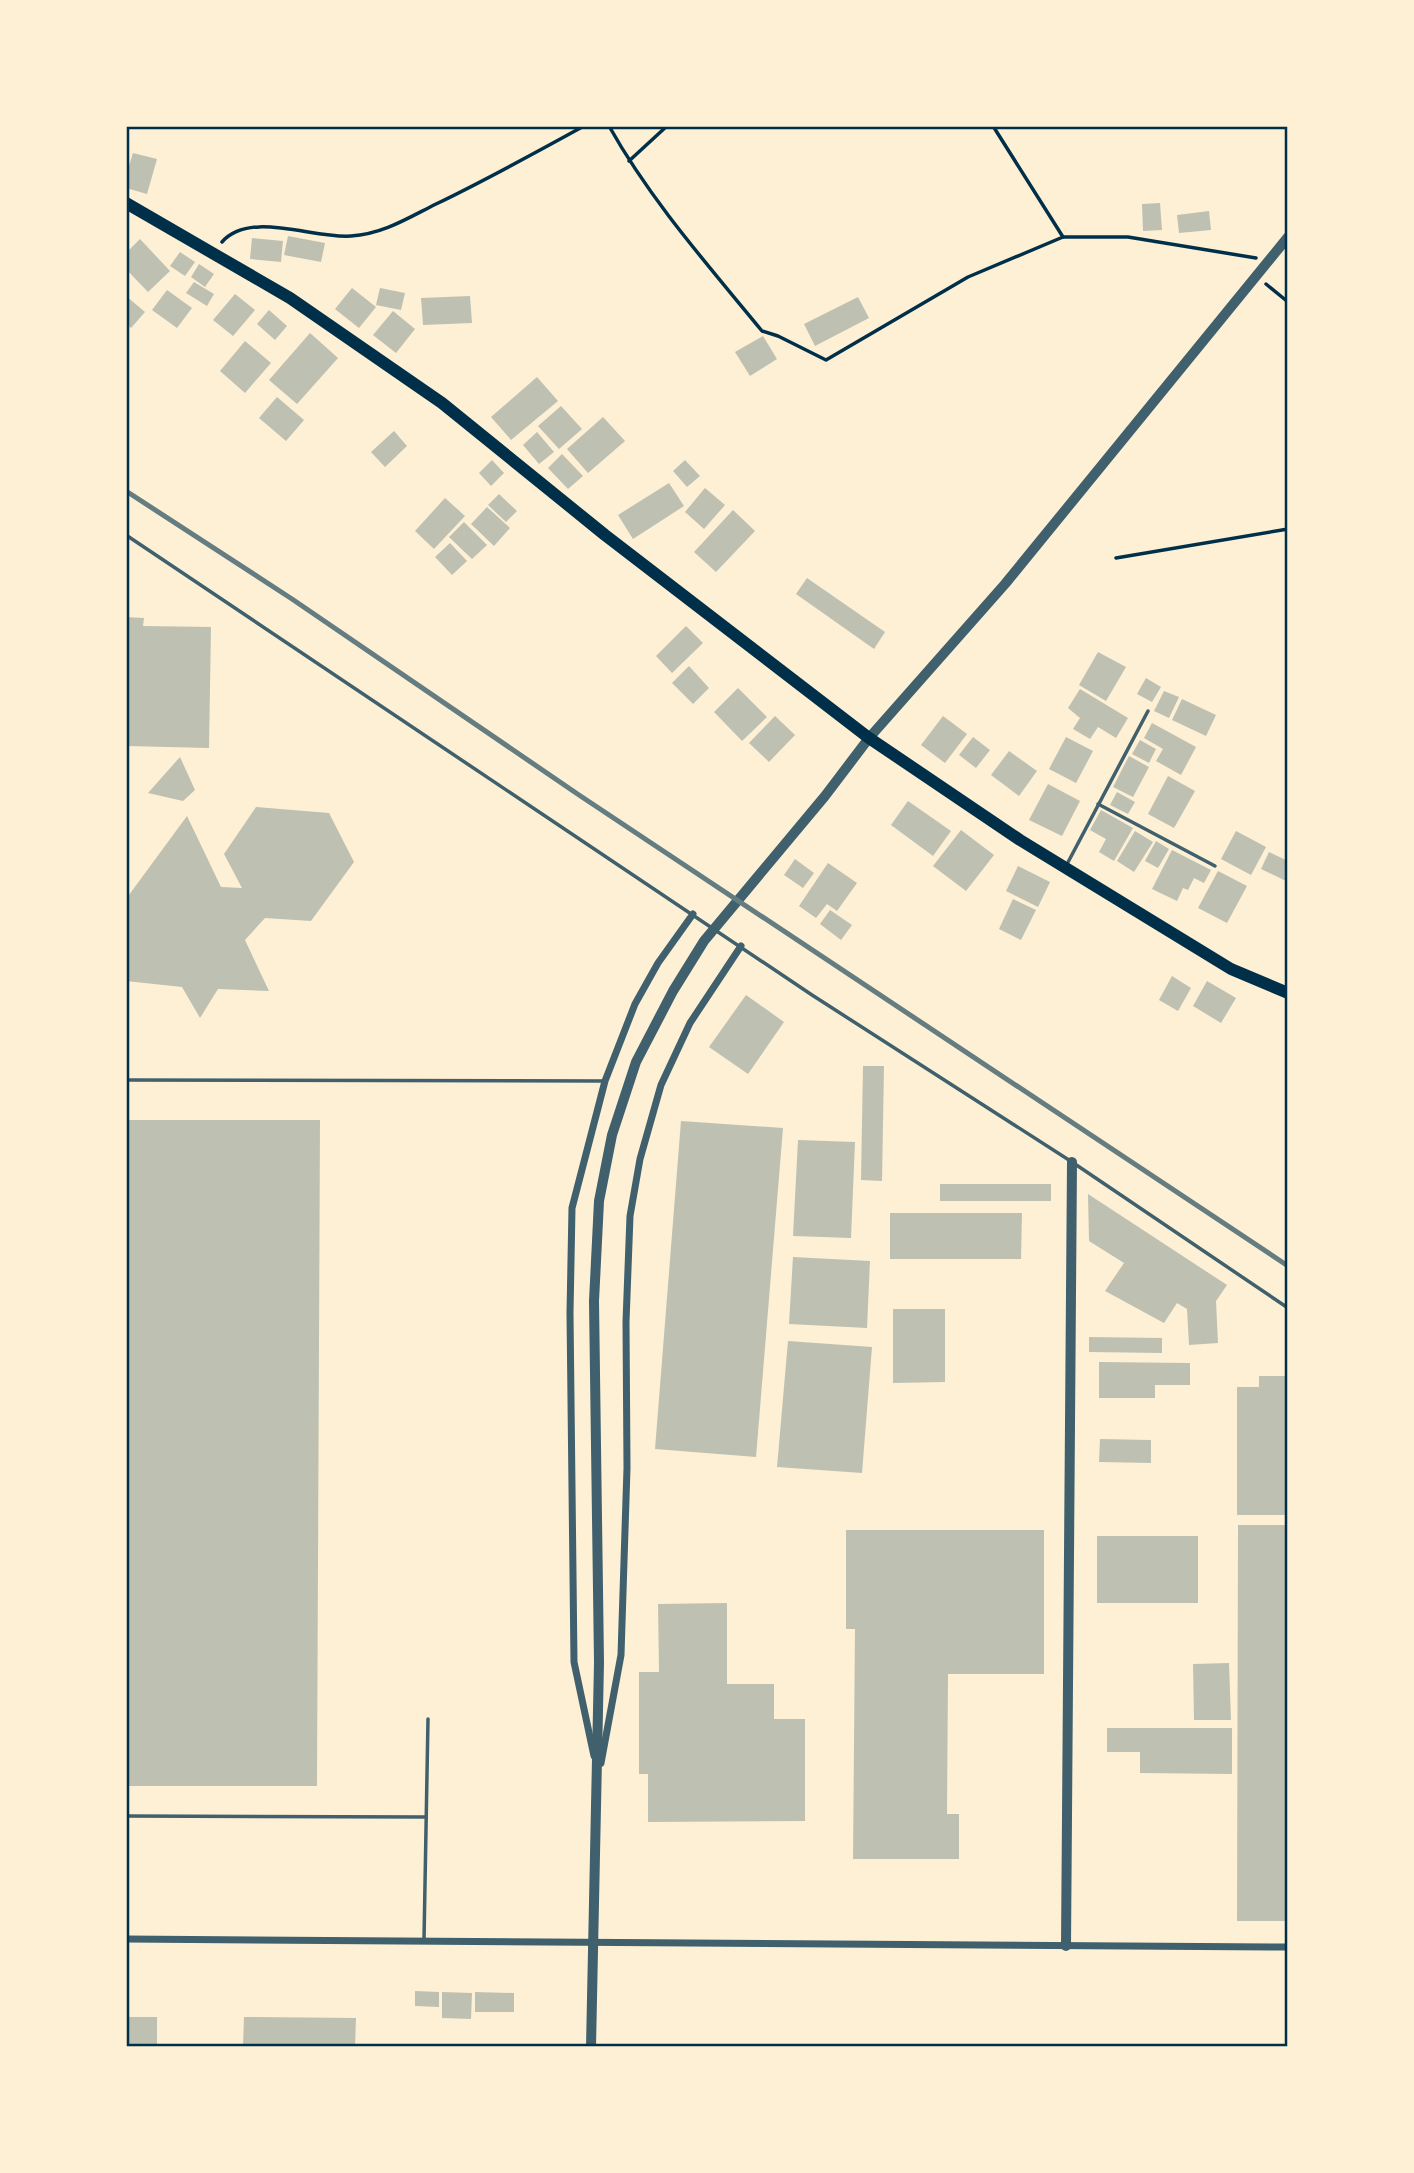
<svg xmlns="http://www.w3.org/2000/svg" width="1414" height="2173" font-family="Rubik,sans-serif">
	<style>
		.building { fill: #bec0b2 }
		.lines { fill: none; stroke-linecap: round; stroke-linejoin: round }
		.path { stroke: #003049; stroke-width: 3.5 }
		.service { stroke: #3f606c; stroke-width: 3.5 }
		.minor { stroke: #3f606c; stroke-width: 7 }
		.tertiary { stroke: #3f606c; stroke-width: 10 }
		.primary { stroke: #003049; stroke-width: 12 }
		.rail { stroke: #657d81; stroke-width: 5 }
		.neatline { fill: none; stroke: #003049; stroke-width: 2.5 }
	</style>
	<rect width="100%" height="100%" fill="#fdf0d5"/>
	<g class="building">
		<polygon points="133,153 157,159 147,194 126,188 126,176"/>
		<polygon points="1160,203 1162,230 1143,231 1142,204"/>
		<polygon points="1209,211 1211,230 1179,233 1177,215"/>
		<polygon points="288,236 325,243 321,262 284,255"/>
		<polygon points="252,238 283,241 281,262 250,259"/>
		<polygon points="140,239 170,271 148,292 126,269 126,253"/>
		<polygon points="180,252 195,262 185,276 170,266"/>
		<polygon points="199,264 214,274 205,287 191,277"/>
		<polygon points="194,282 214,294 207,306 186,293"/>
		<polygon points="352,288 376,307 359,328 335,309"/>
		<polygon points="380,288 405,293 401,310 376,305"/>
		<polygon points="167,290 192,308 177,328 152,310"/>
		<polygon points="235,294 255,310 233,336 213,320"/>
		<polygon points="126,296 145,312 131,328 126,324"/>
		<polygon points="470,296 472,323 423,325 421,298"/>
		<polygon points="858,297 869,318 815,346 804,324"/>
		<polygon points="269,310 287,326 275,340 257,324"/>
		<polygon points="393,311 415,329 396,353 373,335"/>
		<polygon points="310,333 338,358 297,404 269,380"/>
		<polygon points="763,336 777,359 750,376 735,352"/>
		<polygon points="245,341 271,363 245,393 220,371"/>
		<polygon points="537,377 558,401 511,440 491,417"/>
		<polygon points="277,397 304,420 286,441 259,418"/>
		<polygon points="561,406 582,429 559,449 538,426"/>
		<polygon points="603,417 625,441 588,473 567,449"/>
		<polygon points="394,431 407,446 385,467 371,452"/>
		<polygon points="537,432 554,452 539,464 523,445"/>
		<polygon points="562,454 583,476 568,489 548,468"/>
		<polygon points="492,460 504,473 491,486 479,473"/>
		<polygon points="685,460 700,476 687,487 673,471"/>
		<polygon points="669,483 684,506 633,539 618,515"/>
		<polygon points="705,488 725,505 704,529 685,512"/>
		<polygon points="499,494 517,511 506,522 488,505"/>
		<polygon points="445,498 465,516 434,549 415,531"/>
		<polygon points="487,507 510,528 494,546 471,524"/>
		<polygon points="733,510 755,531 716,572 694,552"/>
		<polygon points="464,522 487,545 472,559 449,537"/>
		<polygon points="450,543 467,561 452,575 435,557"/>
		<polygon points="807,578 885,632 874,649 796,594"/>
		<polygon points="126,617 144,618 143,626 211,627 209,748 126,746"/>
		<polygon points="686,626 703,643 672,673 656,656"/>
		<polygon points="1098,652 1126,667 1106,701 1079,685"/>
		<polygon points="689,666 709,688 693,704 672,683"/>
		<polygon points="1146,678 1161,687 1152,702 1137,694"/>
		<polygon points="738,688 767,717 742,741 714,712"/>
		<polygon points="1080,689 1128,718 1116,738 1098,727 1090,739 1073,729 1080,718 1068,708"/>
		<polygon points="1164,691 1179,697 1169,718 1154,711"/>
		<polygon points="1182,699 1216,715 1206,736 1172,720"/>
		<polygon points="775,716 795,735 769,762 749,743"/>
		<polygon points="943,716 967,734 945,763 921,745"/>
		<polygon points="1152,723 1196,747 1181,775 1156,761 1163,749 1144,738"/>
		<polygon points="973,737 990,750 976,768 959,755"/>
		<polygon points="1066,737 1093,751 1076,783 1049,769"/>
		<polygon points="1140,740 1156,749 1149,763 1132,754"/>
		<polygon points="1009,751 1037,771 1019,796 991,775"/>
		<polygon points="1129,756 1149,767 1133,797 1113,787"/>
		<polygon points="180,757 195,790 183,801 148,793"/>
		<polygon points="1168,776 1195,791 1174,828 1148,814"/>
		<polygon points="1048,784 1080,801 1062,836 1029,820"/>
		<polygon points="1117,792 1135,802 1128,814 1110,805"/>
		<polygon points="908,801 951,831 933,856 891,825"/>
		<polygon points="256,807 329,813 354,862 311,921 265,918 245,940 269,991 218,989 200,1018 182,987 126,981 126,899 187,816 221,887 242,888 224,854"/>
		<polygon points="1101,810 1133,828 1114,861 1099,852 1106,839 1090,830"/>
		<polygon points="961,830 994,855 966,891 933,866"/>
		<polygon points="1135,831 1153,842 1134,872 1117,861"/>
		<polygon points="1236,831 1266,847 1251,875 1221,859"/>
		<polygon points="1156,841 1169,849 1158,868 1145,861"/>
		<polygon points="1172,850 1211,870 1204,883 1194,878 1188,890 1183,888 1177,901 1152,889"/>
		<polygon points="1269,852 1288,861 1288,882 1261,869"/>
		<polygon points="795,859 814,873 803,888 784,875"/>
		<polygon points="828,863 857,883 837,911 827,904 816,918 799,906"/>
		<polygon points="1018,866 1050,882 1038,907 1006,891"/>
		<polygon points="1218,871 1247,886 1227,923 1198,908"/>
		<polygon points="1013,899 1036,910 1021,940 999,929"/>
		<polygon points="830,910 852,925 841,940 820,924"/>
		<polygon points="1172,976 1191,988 1178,1011 1159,1000"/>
		<polygon points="1207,981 1236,998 1221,1023 1193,1006"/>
		<polygon points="746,995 784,1022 748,1074 709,1047"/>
		<polygon points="863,1066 884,1066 882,1181 861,1180"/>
		<polygon points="126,1120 320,1120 317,1786 126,1786"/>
		<polygon points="681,1121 783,1128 756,1457 655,1449"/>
		<polygon points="798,1140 855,1142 851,1238 793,1236"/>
		<rect x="940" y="1184" width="111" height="17"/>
		<polygon points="1088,1194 1227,1285 1216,1301 1218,1343 1189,1345 1187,1309 1177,1303 1164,1323 1105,1291 1124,1263 1089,1241"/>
		<polygon points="890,1213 1022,1213 1021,1259 890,1259"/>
		<polygon points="793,1257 870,1261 867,1328 789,1324"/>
		<polygon points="893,1309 945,1309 945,1382 893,1383"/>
		<polygon points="1089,1337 1162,1338 1162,1353 1089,1352"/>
		<polygon points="788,1341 872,1347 862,1473 777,1467"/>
		<polygon points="1099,1362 1190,1363 1190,1385 1155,1385 1155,1398 1099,1398"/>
		<polygon points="1259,1376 1288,1376 1288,1515 1237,1515 1237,1387 1259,1387"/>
		<polygon points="1100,1439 1151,1440 1151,1463 1099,1462"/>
		<polygon points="1238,1525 1288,1525 1288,1921 1237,1921"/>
		<polygon points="846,1530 1044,1530 1044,1674 948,1674 947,1814 959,1814 959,1859 853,1859 855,1629 846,1629"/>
		<rect x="1097" y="1536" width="101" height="67"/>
		<polygon points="727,1603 727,1684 774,1684 774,1719 805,1719 805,1821 648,1822 648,1774 639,1774 639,1672 659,1672 658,1604"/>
		<polygon points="1229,1663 1231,1720 1194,1720 1193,1664"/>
		<polygon points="1107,1728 1232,1728 1232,1774 1140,1773 1140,1752 1107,1752"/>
		<polygon points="415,1991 439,1992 439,2007 415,2006"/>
		<polygon points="442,1992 472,1993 471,2019 442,2018"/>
		<polygon points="475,1992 514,1993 514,2012 475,2012"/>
		<rect x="126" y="2017" width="31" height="30"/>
		<polygon points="244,2017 356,2018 355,2047 243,2047"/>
	</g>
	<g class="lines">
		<g class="path">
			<path d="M609 126C651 201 708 265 762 331L778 336 826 360 968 277 1063 237H1128L1256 258"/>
			<polyline points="993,126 1063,237"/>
			<polyline points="629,161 667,126"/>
			<path d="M222 242C250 210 313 239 351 236 383 234 408 218 436 204 486 180 535 153 584 126"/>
			<polyline points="1266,284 1288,302"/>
			<polyline points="1116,558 1288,529"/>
		</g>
		<g class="service">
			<polyline points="126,535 812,995 1072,1162 1288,1308"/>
			<polyline points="1098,804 1215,866"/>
			<polyline points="1066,866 1148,711"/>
			<polyline points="126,1080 605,1081"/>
			<polyline points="126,1816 426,1817"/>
			<polyline points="424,1940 428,1719"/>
		</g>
		<g class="minor">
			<polyline points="594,1756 574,1662 570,1313 572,1208 605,1081 635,1004 658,963 693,914"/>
			<polyline points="601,1763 621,1655 627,1468 626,1322 630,1216 640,1159 661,1085 690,1023 741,946"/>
			<polyline points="126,1939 1288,1947"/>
		</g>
		<g class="tertiary">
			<polyline points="1066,1946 1072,1162"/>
			<polyline points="591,2047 599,1662 594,1301 599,1201 612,1135 636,1062 673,991 704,941 825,796 869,738 1005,584 1288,237"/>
		</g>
		<polyline class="primary" points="126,203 290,298 442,403 605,535 869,738 1020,840 1231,969 1288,993"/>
		<polyline class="rail" points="126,491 292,599 579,795 1288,1266"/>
	</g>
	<rect width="1414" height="2173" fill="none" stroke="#fdf0d5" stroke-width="256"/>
	<rect x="128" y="128" width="1158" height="1917" class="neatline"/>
</svg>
